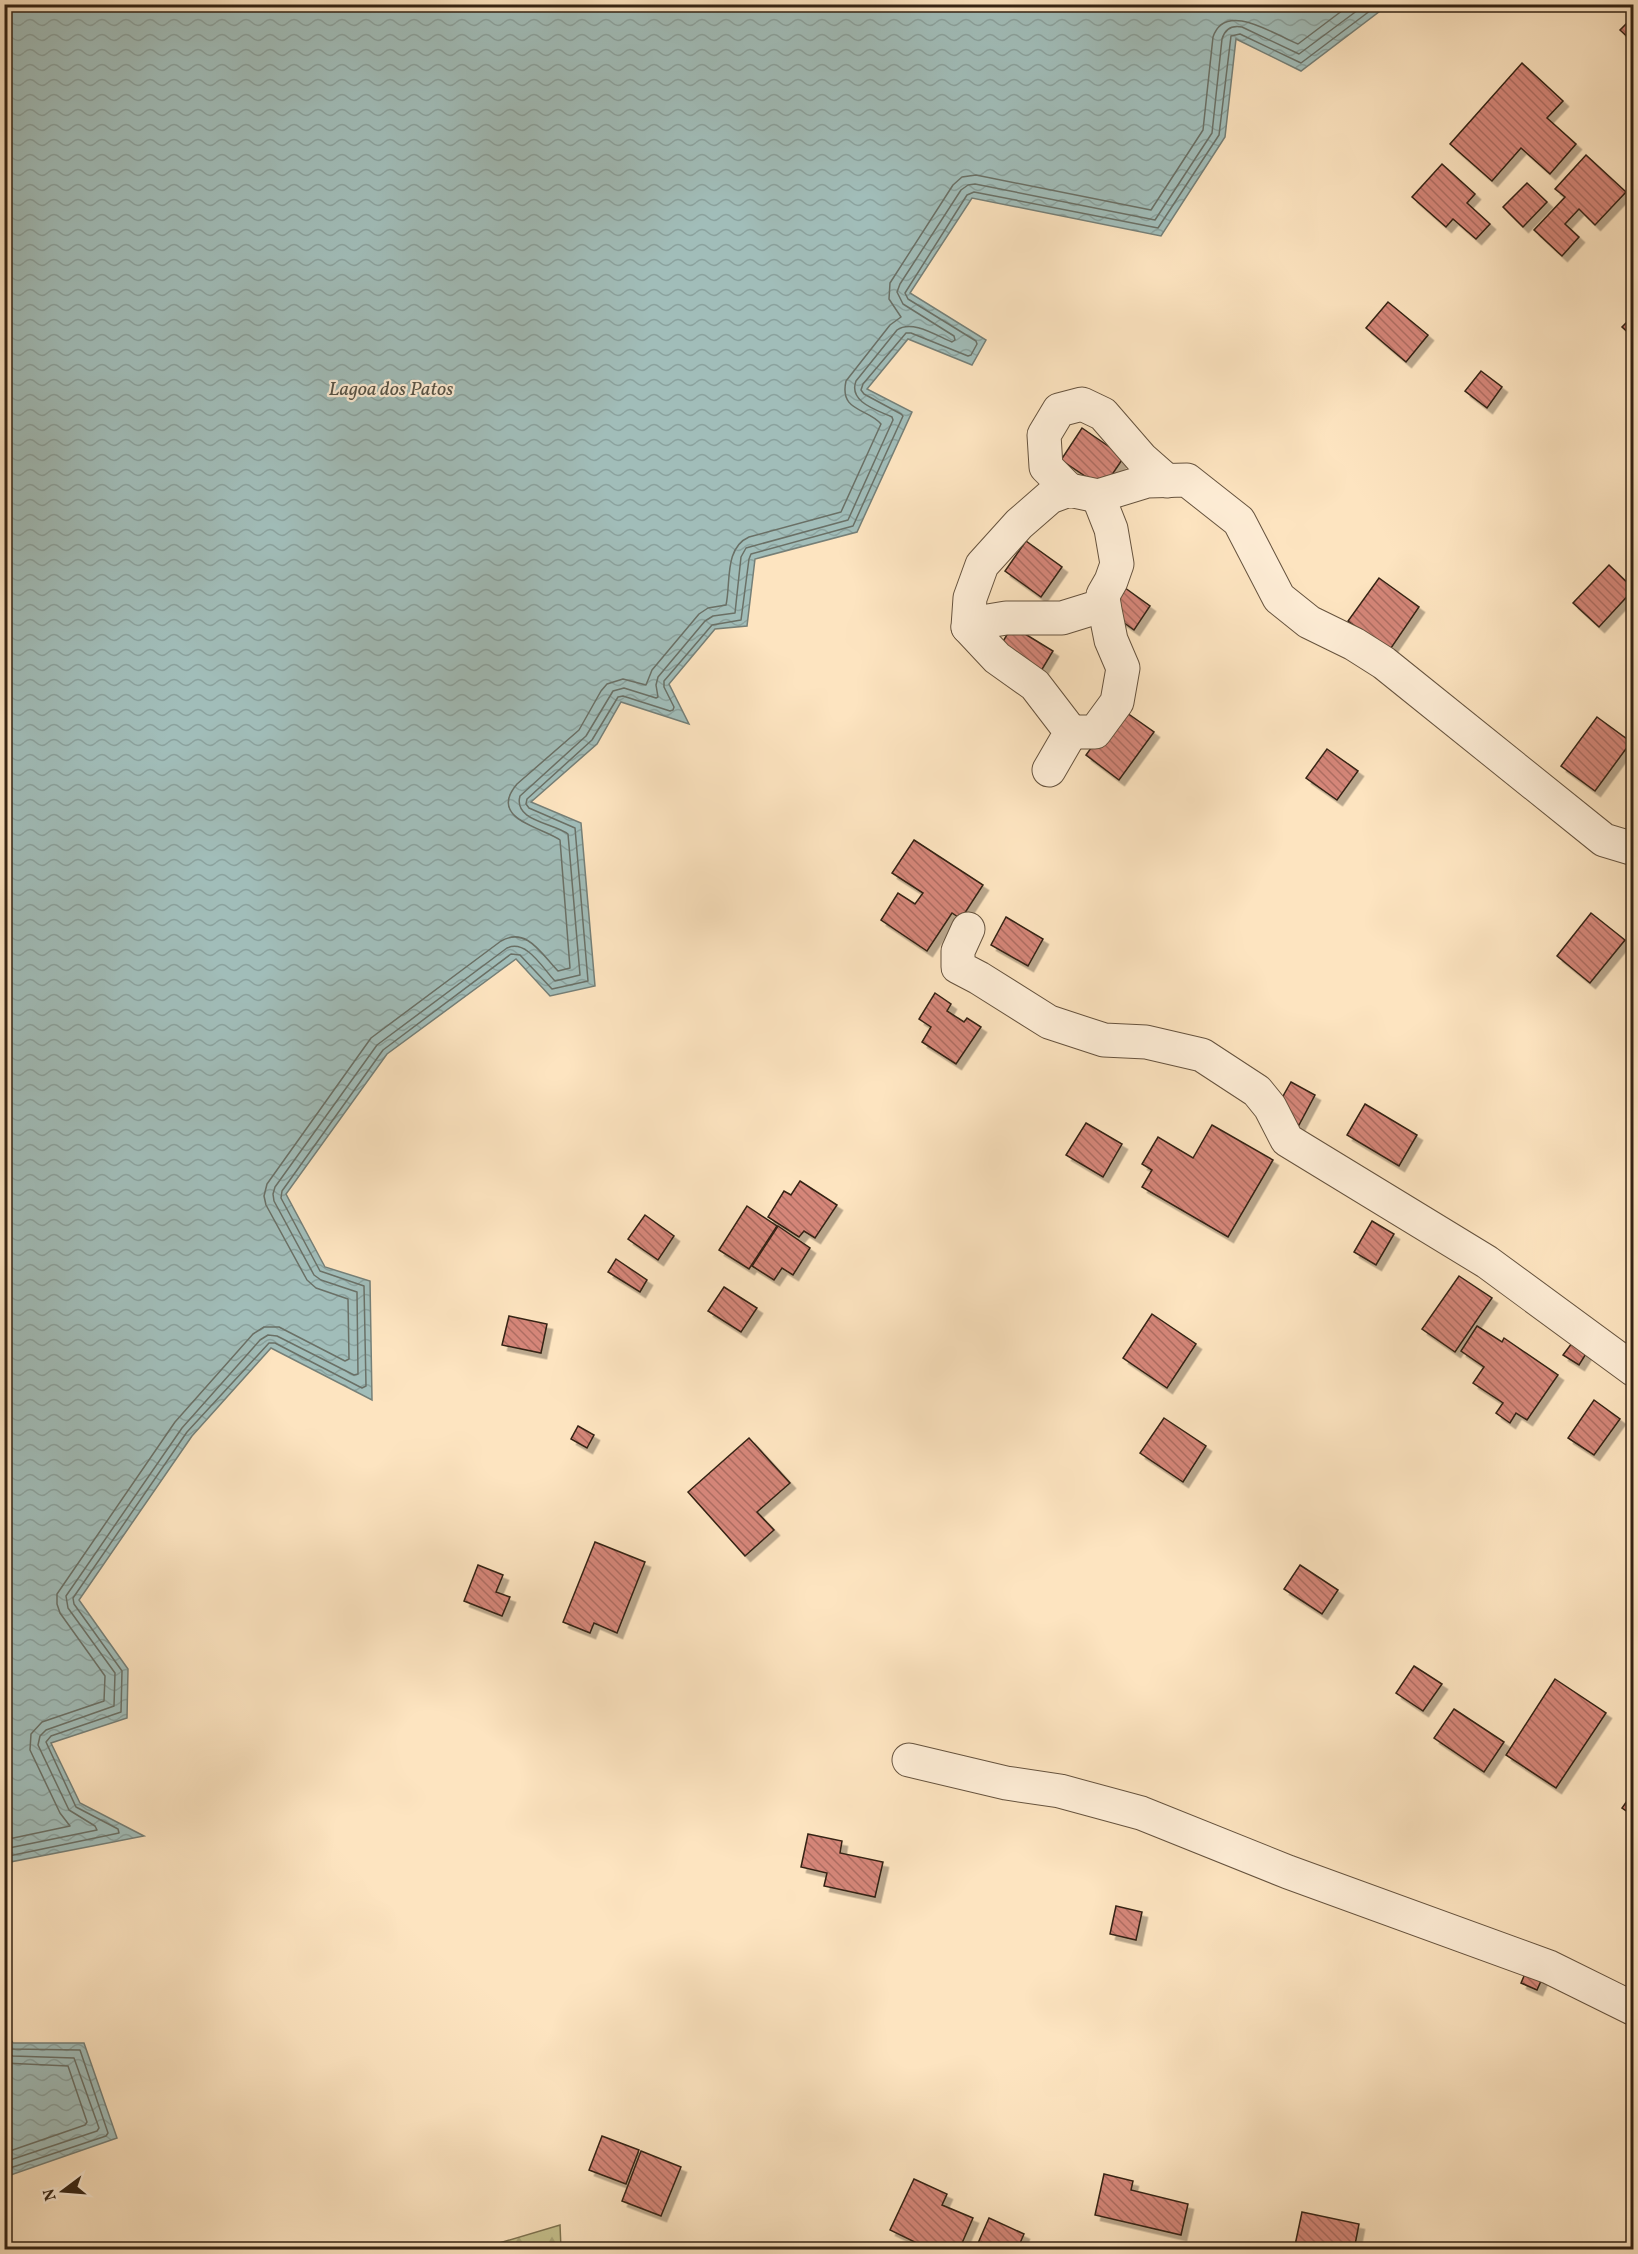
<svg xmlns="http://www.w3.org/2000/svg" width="1638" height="2254" font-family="Vollkorn,serif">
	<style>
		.forest { fill: url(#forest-firs); stroke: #7d7250; stroke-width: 1.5 }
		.water { fill: url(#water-waves); stroke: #757f77; stroke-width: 1.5 }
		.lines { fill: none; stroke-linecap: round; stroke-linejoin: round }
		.shore { stroke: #6a7066; stroke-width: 1.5 }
		.building { fill: url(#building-back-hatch); stroke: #342313; stroke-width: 1.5; filter: url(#shadow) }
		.minor-casing { stroke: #66533e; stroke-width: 35 }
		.minor { stroke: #feedd6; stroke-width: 33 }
		.labels { text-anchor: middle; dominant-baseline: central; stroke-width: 4.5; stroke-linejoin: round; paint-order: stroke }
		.water-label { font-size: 20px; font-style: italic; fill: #555145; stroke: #feedd6 }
	</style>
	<defs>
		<pattern id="forest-firs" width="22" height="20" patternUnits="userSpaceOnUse" patternTransform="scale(1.5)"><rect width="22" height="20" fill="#c6c28e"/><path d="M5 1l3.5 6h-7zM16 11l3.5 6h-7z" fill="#aba67a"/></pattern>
		<pattern id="water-waves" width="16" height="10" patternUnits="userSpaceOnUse" patternTransform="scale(1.5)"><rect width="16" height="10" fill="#a1bdb9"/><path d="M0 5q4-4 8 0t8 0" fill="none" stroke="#8ba29e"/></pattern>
		<pattern id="building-back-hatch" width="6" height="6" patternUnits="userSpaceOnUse" patternTransform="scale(1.5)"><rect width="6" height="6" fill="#d58679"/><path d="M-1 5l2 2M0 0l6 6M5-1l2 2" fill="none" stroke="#ae6d62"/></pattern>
		<filter id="shadow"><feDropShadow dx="5.5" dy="5.5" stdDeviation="0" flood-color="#0004"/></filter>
	</defs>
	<rect width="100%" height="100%" fill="#fde4c0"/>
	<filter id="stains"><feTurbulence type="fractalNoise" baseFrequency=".00333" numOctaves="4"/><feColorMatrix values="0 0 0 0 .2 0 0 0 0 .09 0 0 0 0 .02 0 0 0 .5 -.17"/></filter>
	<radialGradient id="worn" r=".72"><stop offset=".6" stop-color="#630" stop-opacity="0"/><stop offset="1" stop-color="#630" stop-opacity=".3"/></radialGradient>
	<polygon class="forest" points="560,2225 561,2249 479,2249"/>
	<g class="water">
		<polygon points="5,4 1388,5 1301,71 1236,39 1225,137 1161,236 972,198 910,293 986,340 972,365 908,339 867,389 912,412 857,532 755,559 747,626 715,629 669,684 689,724 621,702 597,744 531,802 581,823 595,986 550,996 516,959 387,1054 286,1194 325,1267 370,1281 372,1400 271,1348 192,1436 79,1600 128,1669 127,1718 51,1743 80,1803 144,1836 5,1863"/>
		<polygon points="4,2030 13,2043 84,2043 117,2138 5,2177"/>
	</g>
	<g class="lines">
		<g class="shore">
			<path d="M4 1840 70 1826 60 1813 30 1750 31 1734 42 1722 104 1701 105 1676 60 1613 57 1604V1594L175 1422 253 1334 264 1327H279L345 1361 349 1359 348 1299 316 1288 307 1280 266 1205 264 1196 267 1184 371 1038 501 941C527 926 542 955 558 971L570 968 560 840C542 827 487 819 517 784L579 730 601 691 607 684 623 679 646 685 652 670 699 614 708 608 726 605C731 583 724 548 749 537L841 512 881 424C868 408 839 412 846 381L890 325 901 317 889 299 890 283 953 185 962 177 976 175 1151 210 1203 130 1213 37C1225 0 1275 35 1298 44L1351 4"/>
			<path d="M4 1849 97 1830 95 1826 69 1810 38 1745 40 1736 46 1730 114 1706 115 1673 68 1608 66 1596 182 1428 260 1340 268 1335 277 1336 354 1375 358 1374 357 1292 321 1280 314 1275 274 1201 273 1194 275 1187 377 1045 507 948C527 939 543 969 555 981L580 975 568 834C554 823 513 821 520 796L586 736 613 691 624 688 656 698 658 697 656 685 658 677 705 621 713 616 735 613 741 557 746 548 848 520 893 420 892 417C877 410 848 402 856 381L897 330C912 319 937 336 952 342L955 340 954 336 903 304 897 292 900 284 961 190 968 185 975 184 1155 220 1212 133 1222 39C1225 29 1232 25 1242 27L1299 54 1366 4"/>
			<polyline points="4,1857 119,1833 118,1829 76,1807 46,1742 51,1736 121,1712 122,1671 74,1604 73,1598 187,1432 269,1343 275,1343 362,1388 366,1386 364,1286 320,1271 281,1198 282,1191 383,1050 511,954 520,955 552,989 588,981 575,828 529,808 526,804 527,799 592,740 618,697 623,696 670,711 673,710 674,707 664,687 664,681 712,625 741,620 749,559 751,554 853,526 903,416 901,414 864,394 861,390 863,384 906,333 911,333 968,356 971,355 977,344 976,341 908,299 905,293 967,195 974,192 1158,228 1219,135 1231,36 1240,34 1301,63 1379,4"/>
			<polyline points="4,2041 12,2049 80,2050 108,2133 106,2136 4,2170"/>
			<polyline points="4,2053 13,2056 74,2058 99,2128 97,2131 4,2162"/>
			<polyline points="4,2063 68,2066 87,2122 85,2125 4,2153"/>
		</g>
	</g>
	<g class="building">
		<polygon points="1634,16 1634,43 1620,30"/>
		<polygon points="1522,63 1563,101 1547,118 1576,144 1550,174 1521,148 1492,181 1450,144"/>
		<polygon points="1586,155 1626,192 1595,225 1579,209 1565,224 1579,237 1562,256 1534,230 1565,197 1555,189"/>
		<polygon points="1442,164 1475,194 1467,203 1490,224 1476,239 1453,219 1446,227 1412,197"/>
		<polygon points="1527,183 1547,202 1523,227 1503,207"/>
		<polygon points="1388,302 1428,335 1406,362 1366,328"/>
		<polygon points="1634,315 1634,338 1622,327"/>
		<polygon points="1481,371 1502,387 1487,408 1465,391"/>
		<polygon points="1082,428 1124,457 1103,488 1061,460"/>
		<polygon points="1026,541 1062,567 1041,597 1005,571"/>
		<polygon points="1609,565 1634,589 1599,627 1573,603"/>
		<polygon points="1379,578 1419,607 1389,651 1348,621"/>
		<polygon points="1121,585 1150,606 1134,630 1105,609"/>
		<polygon points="1012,626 1053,651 1038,676 998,650"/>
		<polygon points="1120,708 1154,732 1119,780 1086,755"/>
		<polygon points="1597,717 1631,742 1595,791 1561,766"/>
		<polygon points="1327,749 1358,771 1337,800 1306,778"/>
		<polygon points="914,840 983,885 961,919 952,913 927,951 881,920 898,893 915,904 923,893 892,873"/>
		<polygon points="1591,913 1625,940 1590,983 1557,956"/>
		<polygon points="1006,917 1043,939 1028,966 991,945"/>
		<polygon points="935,993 951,1004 947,1011 964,1022 967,1018 981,1027 956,1064 922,1042 931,1027 919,1019"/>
		<polygon points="1291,1082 1315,1095 1299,1125 1274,1112"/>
		<polygon points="1365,1104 1417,1135 1399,1166 1347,1135"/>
		<polygon points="1086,1123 1122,1144 1103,1177 1066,1155"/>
		<polygon points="1212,1125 1273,1160 1228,1237 1142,1187 1152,1170 1142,1164 1158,1137 1193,1158"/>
		<polygon points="800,1181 837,1205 815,1238 804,1231 799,1237 768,1217 784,1191 791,1195"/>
		<polygon points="747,1206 777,1226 749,1269 719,1250"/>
		<polygon points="645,1215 674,1236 658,1260 628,1239"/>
		<polygon points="1372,1221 1394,1234 1376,1265 1354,1252"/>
		<polygon points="778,1226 810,1248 793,1275 782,1268 774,1280 752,1266"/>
		<polygon points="616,1259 647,1280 640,1292 608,1272"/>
		<polygon points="1459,1276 1492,1298 1455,1352 1422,1329"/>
		<polygon points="724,1287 757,1308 741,1332 708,1311"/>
		<polygon points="1152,1314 1196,1344 1167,1388 1123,1358"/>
		<polygon points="509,1316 547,1324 541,1353 502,1345"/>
		<polygon points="1477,1326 1502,1342 1504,1338 1558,1375 1527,1420 1516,1413 1510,1423 1496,1413 1503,1403 1473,1383 1484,1367 1461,1351"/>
		<polygon points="1575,1339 1589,1349 1579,1365 1563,1355"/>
		<polygon points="1594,1400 1620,1419 1594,1455 1568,1438"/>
		<polygon points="1164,1418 1206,1446 1183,1482 1140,1453"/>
		<polygon points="578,1426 594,1435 587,1448 571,1439"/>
		<polygon points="749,1438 790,1483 757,1512 774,1530 745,1556 688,1492"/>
		<polygon points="595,1542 645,1562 617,1633 594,1623 590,1633 563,1622"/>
		<polygon points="478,1565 503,1575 496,1592 510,1597 502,1616 464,1601"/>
		<polygon points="1300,1565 1338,1590 1322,1614 1284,1589"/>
		<polygon points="1414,1666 1442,1684 1423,1711 1396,1693"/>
		<polygon points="1555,1679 1606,1713 1556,1788 1506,1755"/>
		<polygon points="1454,1709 1504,1742 1484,1772 1434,1738"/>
		<polygon points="1634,1791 1634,1816 1622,1808"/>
		<polygon points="808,1834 842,1841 840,1853 883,1862 875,1897 824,1886 827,1873 801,1867"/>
		<polygon points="1116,1906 1142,1912 1136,1940 1110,1934"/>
		<polygon points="1537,1946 1549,1963 1537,1990 1521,1983"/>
		<polygon points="602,2136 639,2150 626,2184 589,2170"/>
		<polygon points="641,2151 681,2167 661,2216 622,2201"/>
		<polygon points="1104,2174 1133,2181 1131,2190 1188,2204 1181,2235 1095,2215"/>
		<polygon points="914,2179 947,2194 942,2205 973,2218 959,2250 931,2250 890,2230"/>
		<polygon points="1302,2212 1359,2224 1354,2250 1294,2250"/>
		<polygon points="989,2218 1024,2234 1017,2250 975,2250"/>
	</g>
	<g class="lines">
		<defs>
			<g id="minor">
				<polyline points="1069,490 1046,467 1044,435 1059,410 1082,404 1103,414 1142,459 1167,481"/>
				<polyline points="968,627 988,621 1006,618 1062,618 1104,605"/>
				<polyline points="1071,732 1095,732 1117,702 1123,668 1111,640 1104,605 1103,595 1111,581 1117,564 1111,529 1098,496"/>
				<polyline points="1049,770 1071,732 1035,685 997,658 968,627 970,598 982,565 1019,524 1050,497 1069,490 1098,496 1147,481 1187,480 1239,521 1279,598 1309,622 1354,644 1384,663 1604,840 1634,849"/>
				<polyline points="968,929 958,951 958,967 979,978 1049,1022 1104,1040 1146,1042 1202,1055 1257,1091 1270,1107 1287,1140 1487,1262 1634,1370"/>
				<polyline points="909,1760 1006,1783 1060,1791 1141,1813 1288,1872 1549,1967 1634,2009"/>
			</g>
		</defs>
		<use href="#minor" class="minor-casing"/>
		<use href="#minor" class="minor"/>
	</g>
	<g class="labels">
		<g class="water-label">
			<text x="391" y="390">Lagoa dos Patos</text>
		</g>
	</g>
	<rect width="1638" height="2254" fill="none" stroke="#fde4c0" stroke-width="24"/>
	<rect x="6" y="6" width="1626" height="2242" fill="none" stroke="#342313" stroke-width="3"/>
	<rect x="12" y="12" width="1614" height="2230" fill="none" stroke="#342313" stroke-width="1.5"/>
	<g transform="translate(63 2191) rotate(254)" stroke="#feedd6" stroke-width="4.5" paint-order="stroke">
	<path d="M0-4.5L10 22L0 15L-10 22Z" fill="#342313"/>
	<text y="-9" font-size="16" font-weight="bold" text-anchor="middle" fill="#342313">N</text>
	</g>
	<rect width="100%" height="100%" filter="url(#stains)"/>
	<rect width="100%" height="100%" fill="url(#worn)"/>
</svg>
